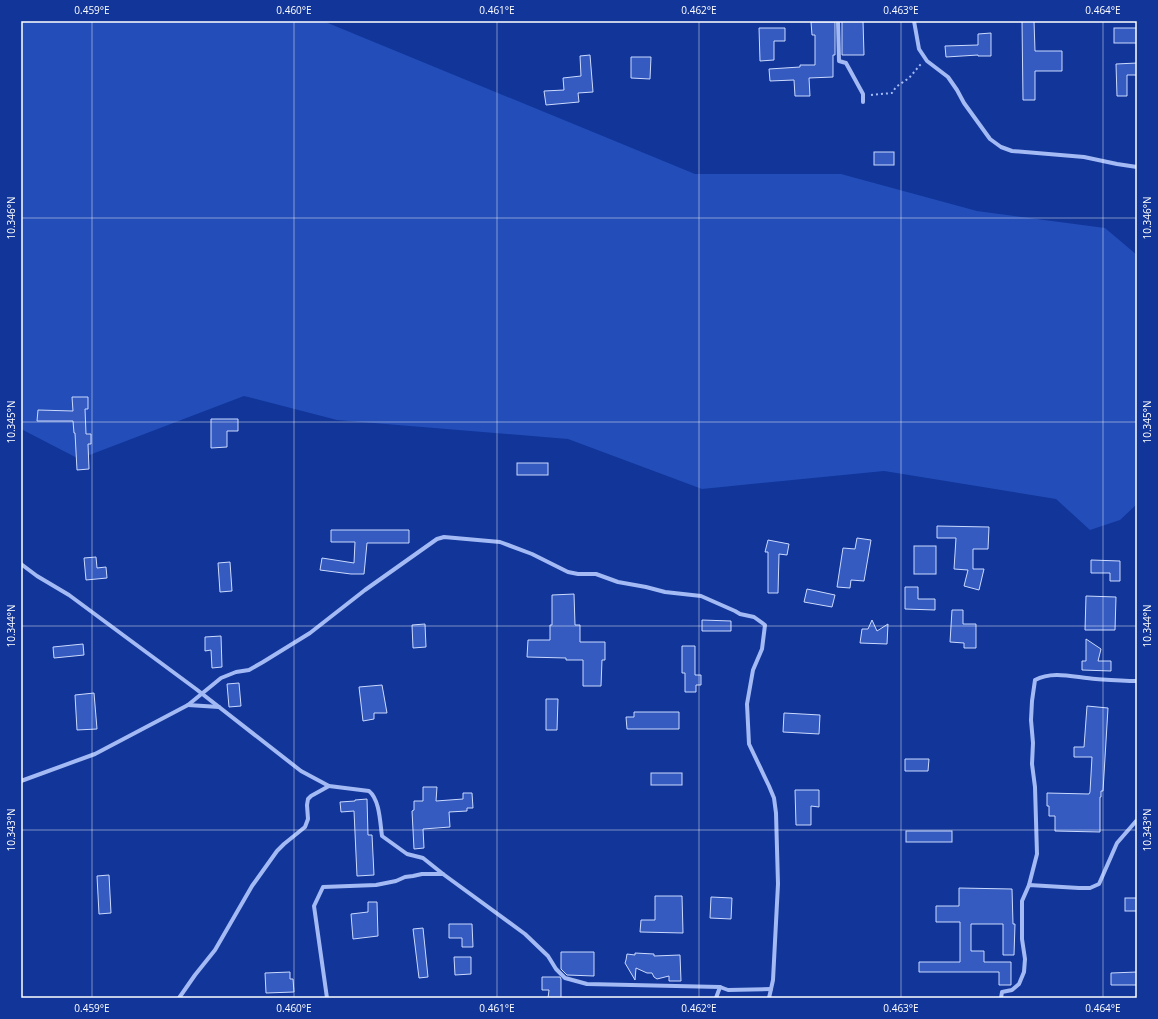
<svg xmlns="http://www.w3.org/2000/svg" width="1158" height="1019" font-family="'Open Sans',sans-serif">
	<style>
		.green { fill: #234db8 }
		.building { fill: #355bc0; stroke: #cbdafe }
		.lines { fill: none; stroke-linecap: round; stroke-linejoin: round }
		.path { stroke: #a3baf4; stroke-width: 2; stroke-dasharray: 2 3; stroke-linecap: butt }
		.street { stroke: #a3baf4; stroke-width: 4 }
		.ticks { fill: none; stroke: #fff; stroke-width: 1; stroke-opacity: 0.45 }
		.neatline { fill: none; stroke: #fff; stroke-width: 1.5 }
		.ticks-label { font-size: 10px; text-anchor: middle; fill: #fff }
	</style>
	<rect width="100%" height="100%" fill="#113599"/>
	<polygon class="green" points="21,21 323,21 695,174 841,174 977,211 1105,228 1137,255 1137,504 1120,520 1090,530 1056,499 884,471 702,489 568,439 337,420 244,396 79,459 21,429"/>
	<g class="building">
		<polygon points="842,21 863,21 864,55 842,55"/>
		<polygon points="1022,21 1034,21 1035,51 1062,51 1062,71 1035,71 1035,100 1023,100"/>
		<polygon points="811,22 835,22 835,55 833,55 833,77 809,78 810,96 795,96 794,80 770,81 769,69 800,67 800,65 815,65 815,35 812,35"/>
		<polygon points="759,28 785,28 785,41 774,41 774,60 760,61"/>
		<rect x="1114" y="28" width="23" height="15"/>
		<polygon points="991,33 991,56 978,56 978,55 946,57 945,46 978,45 978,34"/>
		<polygon points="590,55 593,92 578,93 579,102 546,105 544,91 564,90 563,78 581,76 580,56"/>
		<polygon points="631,57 651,57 650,79 631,78"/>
		<polygon points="1137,63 1137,75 1127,75 1127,96 1117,96 1116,64"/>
		<rect x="874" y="152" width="20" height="13"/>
		<polygon points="72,397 88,397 88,409 85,409 86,434 91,434 91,444 88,444 89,469 77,470 75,433 74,433 73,421 37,421 38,410 73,411"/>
		<polygon points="211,419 238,419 238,431 227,431 227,447 211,448"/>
		<rect x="517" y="463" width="31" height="12"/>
		<polygon points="937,526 989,527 988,549 973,549 973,569 984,569 979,590 964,586 968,570 954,569 956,538 937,538"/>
		<polygon points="331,530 409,530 409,543 367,543 364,574 351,574 320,570 322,558 354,563 355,542 331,542"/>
		<polygon points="857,538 871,540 864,581 851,580 850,588 837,587 843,548 855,549"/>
		<polygon points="768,540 789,544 787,555 779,554 778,593 768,593 768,552 765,552"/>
		<rect x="914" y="546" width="22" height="28"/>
		<polygon points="96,557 97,568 106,567 107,578 86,580 84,558"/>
		<polygon points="1091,560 1120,561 1120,581 1110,581 1110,573 1091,573"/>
		<polygon points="230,562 232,591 220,592 218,563"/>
		<polygon points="905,587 918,587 918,599 935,599 935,610 905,609"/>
		<polygon points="807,589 835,595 832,607 804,602"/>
		<polygon points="574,594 575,625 580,625 580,642 605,642 605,660 602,660 601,686 583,686 583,660 566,660 566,658 527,657 528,640 550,640 550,625 552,625 552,595"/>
		<polygon points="1086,596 1116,597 1115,630 1085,630"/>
		<polygon points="952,610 963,610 963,624 976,624 976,648 964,648 964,643 950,642"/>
		<polygon points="702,620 731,621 731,631 702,631"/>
		<polygon points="872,620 877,631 888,624 887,644 860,643 862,629 868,629"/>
		<polygon points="425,624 426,647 413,648 412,625"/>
		<polygon points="221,636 222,667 212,668 211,650 205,651 205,637"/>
		<polygon points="1086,639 1101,649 1098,661 1111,661 1111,671 1082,670 1082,661 1086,661"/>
		<polygon points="83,644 84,655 54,658 53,647"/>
		<polygon points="682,646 695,646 695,675 701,675 701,685 696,685 696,692 685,692 685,673 682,673"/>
		<polygon points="239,683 241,706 229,707 227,684"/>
		<polygon points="382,685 387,713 374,713 374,719 363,721 359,687"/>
		<polygon points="94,693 97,729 77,730 75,695"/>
		<polygon points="546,699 558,699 557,730 546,730"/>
		<polygon points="1087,706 1108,708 1103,791 1101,791 1101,797 1100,797 1100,832 1055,831 1055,816 1049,816 1049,806 1047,806 1047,793 1089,794 1090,792 1092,757 1074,757 1074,747 1084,747"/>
		<polygon points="634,712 679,712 679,729 627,729 626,717 634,717"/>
		<polygon points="784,713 820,715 819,734 783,732"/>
		<polygon points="905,759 929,759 928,771 905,771"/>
		<rect x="651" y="773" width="31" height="12"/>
		<polygon points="423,787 437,787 436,801 463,799 463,793 472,793 473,808 467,808 467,811 449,812 450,827 423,829 424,848 414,849 412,811 414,810 414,801 423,801"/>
		<polygon points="795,790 819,790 819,807 811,806 811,825 796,825"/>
		<polygon points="367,799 368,835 372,835 374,875 357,876 354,811 341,812 340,802 355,801 355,800"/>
		<rect x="906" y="831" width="46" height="11"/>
		<polygon points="109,875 111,913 99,914 97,876"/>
		<polygon points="959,888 1012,889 1013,924 1015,924 1014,955 1003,955 1003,924 971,924 971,951 984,951 984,962 1011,962 1011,985 999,985 999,972 919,972 919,962 960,962 960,922 936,922 936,906 959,906"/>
		<polygon points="655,896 682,896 683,933 640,932 641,920 655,920"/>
		<polygon points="711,897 732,898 731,919 710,918"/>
		<rect x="1125" y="898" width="12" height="13"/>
		<polygon points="368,902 377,902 378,936 353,939 351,914 368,912"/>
		<polygon points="449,924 472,924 473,947 462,947 462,938 449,938"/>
		<polygon points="423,928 428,977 419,978 413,929"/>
		<polygon points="561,952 594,952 594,976 567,975 561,969"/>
		<polygon points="635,953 654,954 654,956 680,955 681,981 669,981 669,976 657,979 654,977 652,973 647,973 636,968 635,980 625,963 626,960 627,954 635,955"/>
		<polygon points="454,957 471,957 471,974 455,975"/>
		<polygon points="290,972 290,979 293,979 294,992 266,993 265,973"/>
		<polygon points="1137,972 1137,985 1111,985 1111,973"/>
		<polygon points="542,977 560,977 561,979 561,998 548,998 549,990 542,990"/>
	</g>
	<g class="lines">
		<polyline class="path" points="871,95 892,93 896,87 909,78 921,64"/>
		<g class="street">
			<polyline points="838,21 839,61 846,63 863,94 863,102"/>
			<polyline points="914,21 919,49 927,61 948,77 957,90 964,103 990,139 1001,147 1012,151 1084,157 1117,164 1137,167"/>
			<path d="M21 564 37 576 69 595 196 689 301 771 329 786 369 791C380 800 380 823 382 836L407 854 423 858 443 874 525 934 548 956 556 969 565 978 587 984 720 987 716 998"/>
			<polyline points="188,705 219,707"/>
			<polyline points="21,781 95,754 188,705 221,678 236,672 249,670 263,662 310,633 365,590 437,539 444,537 500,542 532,554 568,572 578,574 596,574 618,582 646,587 665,592 701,596 735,611 740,614 754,617 765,625 762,649 753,670 747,704 749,744 769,786 774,798 776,813 778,884 773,980 769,998"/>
			<path d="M1029 885 1037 854 1035 787 1032 764 1033 743 1031 720 1032 701 1035 680C1054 670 1076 678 1096 679 1110 680 1123 681 1137 681"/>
			<polyline points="720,987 728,990 771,989"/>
			<polyline points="179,998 195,975 215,950 252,886 277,851 284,844 305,827 308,819 307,805 308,799 311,796 329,786"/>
			<polyline points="327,998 314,906 323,887 376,885 396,881 405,877 413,876 422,874 443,874"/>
			<polyline points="1001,998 1002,992 1012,990 1019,984 1024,972 1025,959 1022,939 1022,901 1029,885 1079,888 1090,888 1099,884 1117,843 1137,820"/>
		</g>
	</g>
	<path class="ticks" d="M92 21V998M294 21V998M497 21V998M699 21V998M901 21V998M1103 21V998M21 218H1137M21 422H1137M21 626H1137M21 830H1137"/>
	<rect width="1158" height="1019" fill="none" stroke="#113599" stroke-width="44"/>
	<rect x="22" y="22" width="1114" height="975" class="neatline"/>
	<g class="ticks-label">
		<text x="92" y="14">0.459°E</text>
		<text x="294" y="14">0.460°E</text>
		<text x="497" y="14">0.461°E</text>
		<text x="699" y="14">0.462°E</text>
		<text x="901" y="14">0.463°E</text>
		<text x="1103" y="14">0.464°E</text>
		<text transform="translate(11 218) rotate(-90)" y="4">10.346°N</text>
		<text transform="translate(1147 218) rotate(-90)" y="4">10.346°N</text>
		<text transform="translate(11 422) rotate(-90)" y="4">10.345°N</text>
		<text transform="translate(1147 422) rotate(-90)" y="4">10.345°N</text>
		<text transform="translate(11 626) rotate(-90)" y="4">10.344°N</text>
		<text transform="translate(1147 626) rotate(-90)" y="4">10.344°N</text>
		<text transform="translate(11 830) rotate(-90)" y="4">10.343°N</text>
		<text transform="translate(1147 830) rotate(-90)" y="4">10.343°N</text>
		<text x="92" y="1012">0.459°E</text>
		<text x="294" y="1012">0.460°E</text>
		<text x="497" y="1012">0.461°E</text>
		<text x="699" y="1012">0.462°E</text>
		<text x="901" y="1012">0.463°E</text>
		<text x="1103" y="1012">0.464°E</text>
	</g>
</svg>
